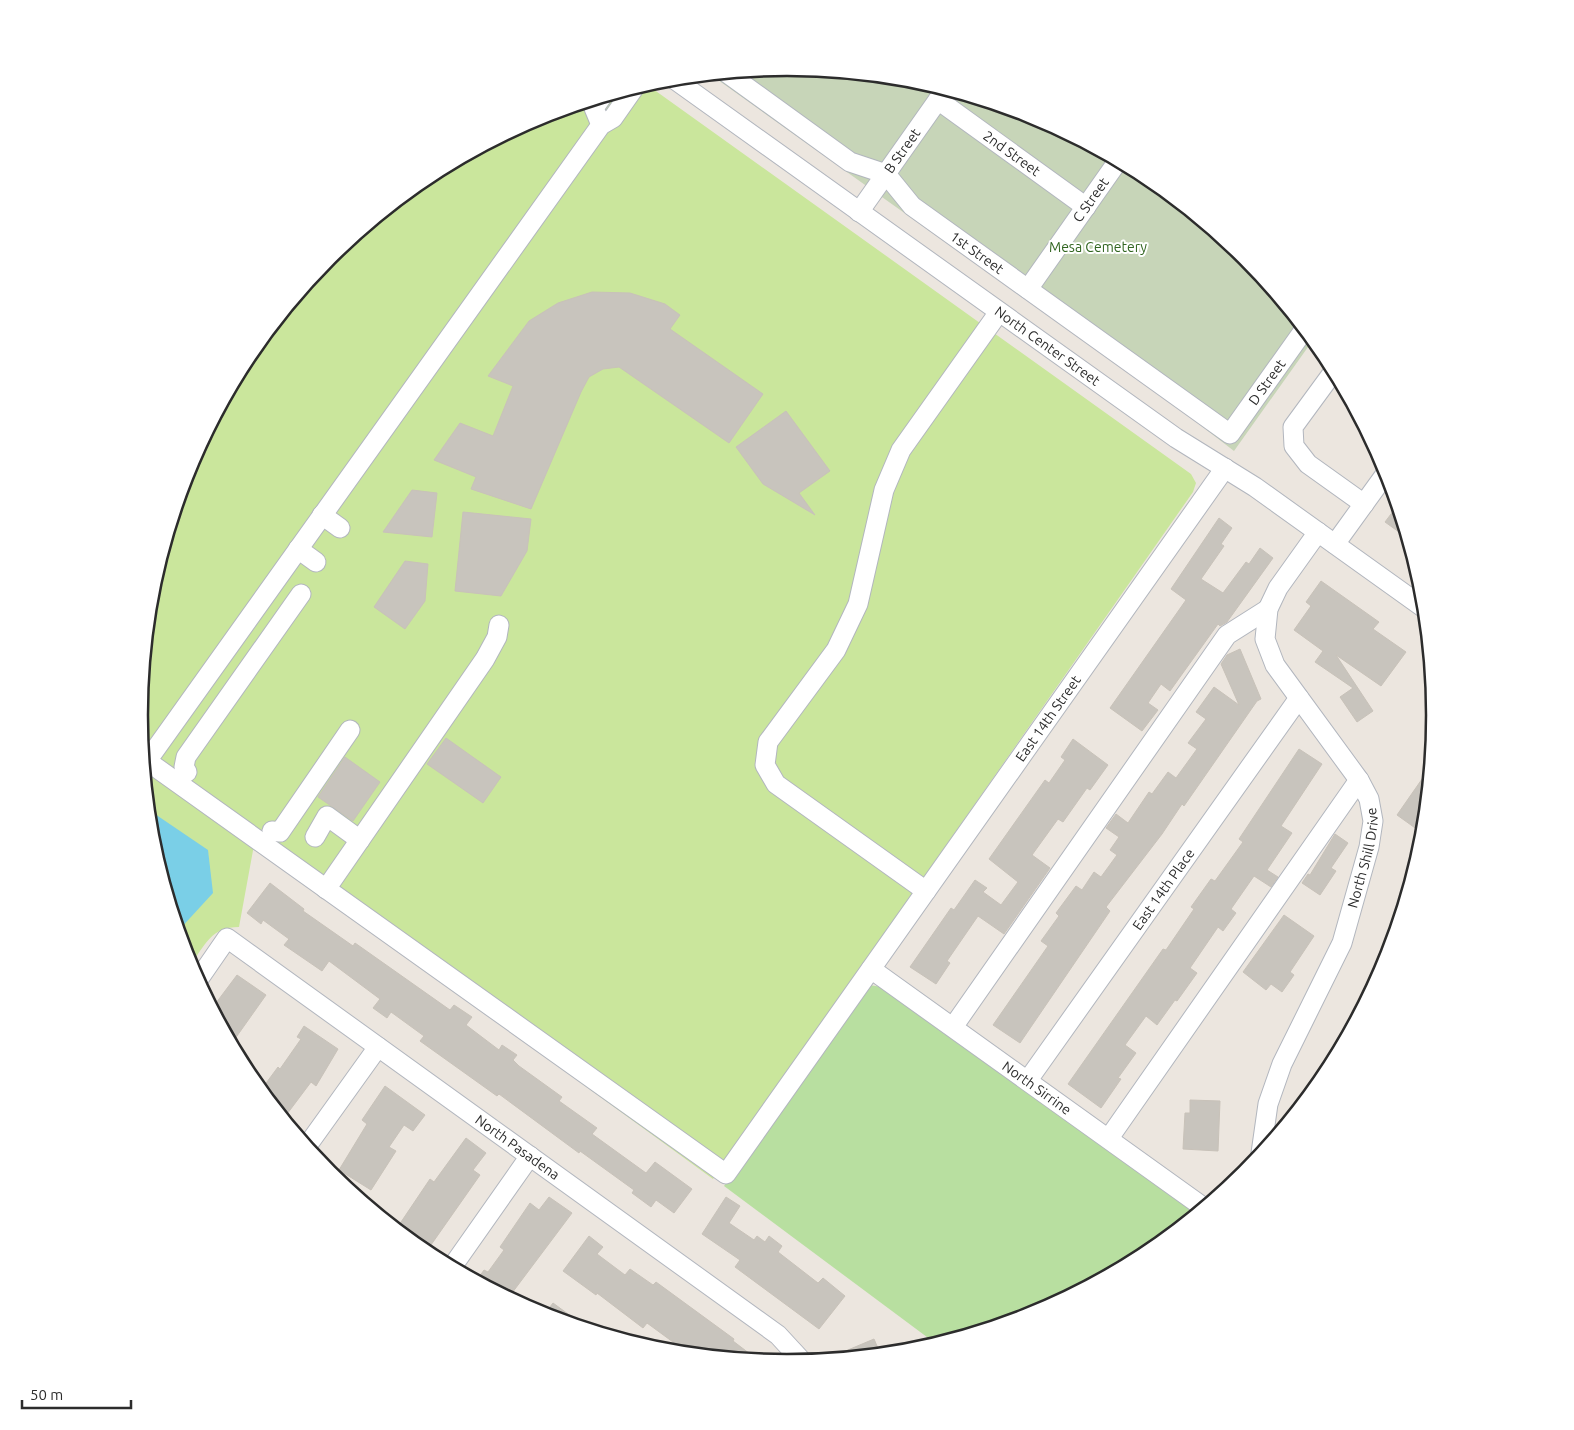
<svg xmlns="http://www.w3.org/2000/svg" width="1574" height="1430" font-family="Ubuntu,sans-serif">
	<style>
		.green { fill: #b8dfa0 }
		.cemetery { fill: #c7d5b8 }
		.pitch { fill: #cae69c }
		.water { fill: #7acfe7 }
		.building { fill: #c8c4bd; stroke: #c8c2b9 }
		.lines { fill: none; stroke-linecap: round; stroke-linejoin: round }
		.minor-casing { stroke: #b2b6be; stroke-width: 21 }
		.minor { stroke: #fff; stroke-width: 19 }
		.labels { text-anchor: middle; dominant-baseline: central; stroke-width: 4; stroke-linejoin: round; paint-order: stroke }
		.street-label { font-size: 14px; fill: #2c2c2c; stroke: #fff }
		.park-label { font-size: 14px; fill: #316520; stroke: #fff }
		.rim { fill: none; stroke: #2c2c2c; stroke-width: 2.5 }
	</style>
	<rect width="100%" height="100%" fill="#ece6df"/>
	<polygon class="green" points="869,985 882,987 1196,1213 1146,1254 1035,1313 935,1343 724,1186 863,990"/>
	<polygon class="cemetery" points="787,68 914,80 1035,117 1147,177 1245,257 1313,340 1234,451 1182,411 711,75"/>
	<path class="pitch" d="M646 84 1191 474 1196 483 1193 492 713 1179 254 845 239 927C211 927 205 945 190 966L152 841 140 715 152 588 189 467 234 383 279 319 329 257 428 176 539 117Z"/>
	<polygon class="water" points="149,810 208,850 213,893 179,930 152,841"/>
	<g class="building">
		<polygon points="592,292 630,293 665,304 680,315 670,329 763,394 729,443 619,367 603,369 589,377 581,392 531,509 471,489 476,477 434,460 460,423 493,436 513,386 488,376 529,321 558,303"/>
		<polygon points="786,411 830,471 799,493 815,515 763,484 736,447"/>
		<polygon points="412,490 437,493 432,537 383,532"/>
		<polygon points="1397,506 1406,537 1385,522"/>
		<polygon points="463,512 531,519 527,551 501,596 455,591"/>
		<polygon points="1219,518 1232,528 1221,544 1224,546 1201,579 1223,593 1246,562 1249,564 1260,548 1273,558 1227,622 1220,626 1218,624 1170,691 1161,684 1148,703 1158,710 1142,731 1110,708 1186,600 1171,589"/>
		<polygon points="405,561 428,564 425,601 405,629 374,607"/>
		<polygon points="1321,581 1379,622 1373,629 1406,652 1381,686 1336,655 1373,711 1357,722 1340,697 1353,688 1315,662 1323,651 1294,630 1311,606 1306,602"/>
		<polygon points="1240,649 1261,699 1257,701 1184,806 1182,804 1162,834 1106,907 1110,911 1020,1043 993,1025 1048,946 1041,941 1059,916 1056,913 1076,886 1082,890 1094,872 1101,877 1117,855 1110,850 1119,837 1106,828 1116,814 1128,823 1149,792 1152,794 1168,772 1176,778 1197,749 1188,743 1206,719 1196,712 1214,687 1239,705 1221,664 1227,655"/>
		<polygon points="446,738 501,777 483,803 427,764"/>
		<polygon points="1073,739 1108,765 1090,790 1087,788 1063,822 1058,819 1032,855 1050,868 1004,934 978,916 947,961 950,963 936,984 910,967 951,908 954,910 975,880 987,888 983,892 1001,905 1018,882 989,859 1045,780 1049,783 1065,760 1061,757"/>
		<polygon points="1299,749 1322,764 1281,826 1292,833 1267,870 1278,877 1271,887 1254,876 1231,909 1236,913 1223,931 1218,927 1190,968 1197,973 1177,1001 1175,1000 1157,1025 1146,1016 1125,1045 1136,1053 1118,1078 1121,1079 1101,1108 1068,1084 1163,949 1166,950 1194,909 1191,907 1211,879 1215,881 1243,842 1239,839"/>
		<polygon points="345,757 380,782 353,821 318,797"/>
		<polygon points="1429,769 1424,822 1418,830 1397,815"/>
		<polygon points="1335,834 1348,843 1331,868 1336,871 1320,895 1302,883 1308,874 1310,875"/>
		<polygon points="270,883 304,909 303,911 353,946 355,943 450,1010 454,1005 472,1017 466,1025 499,1050 502,1045 517,1055 513,1060 519,1066 562,1097 559,1101 597,1128 592,1134 646,1173 655,1162 692,1189 674,1213 656,1200 651,1207 632,1193 634,1190 580,1151 579,1153 499,1094 497,1096 420,1041 424,1036 391,1012 387,1018 373,1008 380,999 329,961 322,971 284,945 289,939 263,920 261,924 247,913"/>
		<polygon points="1284,915 1314,936 1290,972 1294,975 1282,992 1271,984 1266,990 1243,972"/>
		<polygon points="237,975 266,995 232,1043 213,1007"/>
		<polygon points="304,1026 338,1049 316,1086 311,1082 284,1118 261,1090 278,1067 280,1069 301,1039 297,1037"/>
		<polygon points="385,1086 425,1115 413,1131 404,1125 389,1147 396,1151 371,1190 339,1170 367,1124 362,1120"/>
		<polygon points="1190,1100 1220,1101 1218,1151 1183,1149 1185,1113 1190,1113"/>
		<polygon points="466,1138 486,1153 473,1170 480,1175 426,1252 397,1228 430,1179 434,1182"/>
		<polygon points="549,1197 572,1213 509,1297 477,1280 484,1270 488,1272 504,1250 500,1247 530,1203 539,1210"/>
		<polygon points="726,1197 740,1206 729,1223 754,1240 757,1236 765,1242 769,1236 782,1246 778,1252 818,1283 823,1278 845,1296 819,1329 735,1267 740,1260 702,1234"/>
		<polygon points="589,1236 603,1247 597,1254 625,1275 630,1269 653,1285 656,1282 734,1339 733,1341 758,1360 688,1353 647,1323 643,1328 597,1293 596,1295 563,1271"/>
		<polygon points="553,1303 583,1325 582,1326 544,1315"/>
		<polygon points="874,1339 880,1353 836,1358 836,1355"/>
	</g>
	<g class="lines">
		<defs>
			<g id="minor">
				<path id="s1" d="M727 73 850 162 886 174 912 206 1230 434 1304 330"/>
				<path id="s2" d="M674 79 1176 438 1255 487 1424 608"/>
				<path id="s3" d="M634 88 613 118 601 125 147 761 726 1174 1225 468"/>
				<path id="s4" d="M938 100 1086 207"/>
				<polyline points="601,125 594,108 601,98"/>
				<path id="s5" d="M859 212 945 90"/>
				<path id="s6" d="M1028 289 1118 161"/>
				<polyline points="1334,371 1293,427 1294,446 1308,464 1364,504"/>
				<polyline points="322,515 340,528"/>
				<polyline points="1335,544 1387,472"/>
				<polyline points="298,549 316,562"/>
				<polyline points="187,772 184,767 186,757 301,594"/>
				<polyline points="272,831 280,832 350,730"/>
				<polyline points="315,837 327,816 360,840"/>
				<polyline points="326,889 485,659 497,637 499,625"/>
				<polyline points="926,891 776,784 765,765 768,742 836,650 858,604 884,490 901,450 999,312"/>
				<path id="s7" d="M871 969 1203 1207"/>
				<path id="s8" d="M198 980 227 938 778 1335 802 1361"/>
				<polyline points="953,1027 1227,635 1268,609"/>
				<path id="s9" d="M1028 1080 1299 698"/>
				<polyline points="1109,1138 1359,780"/>
				<polyline points="307,1146 378,1047"/>
				<path id="s10" d="M1261 1153 1268 1104 1282 1064 1342 943 1369 847 1373 821 1369 799 1359 780 1275 665 1265 639 1268 609 1278 588 1318 532"/>
				<polyline points="452,1267 530,1156"/>
			</g>
		</defs>
		<use href="#minor" class="minor-casing"/>
		<use href="#minor" class="minor"/>
	</g>
	<g class="labels">
		<g class="street-label">
			<text stroke="none"><textPath href="#s5" startOffset="75">B Street</textPath></text>
			<text stroke="none"><textPath href="#s4" startOffset="91">2nd Street</textPath></text>
			<text stroke="none"><textPath href="#s6" startOffset="109">C Street</textPath></text>
			<text stroke="none"><textPath href="#s1" startOffset="311">1st Street</textPath></text>
			<text stroke="none"><textPath href="#s2" startOffset="459">North Center Street</textPath></text>
			<text stroke="none"><textPath href="#s1" startOffset="686">D Street</textPath></text>
			<text stroke="none"><textPath href="#s3" startOffset="2101">East 14th Street</textPath></text>
			<text stroke="none"><textPath href="#s10" startOffset="315">North Shill Drive</textPath></text>
			<text stroke="none"><textPath href="#s9" startOffset="234">East 14th Place</textPath></text>
			<text stroke="none"><textPath href="#s7" startOffset="204">North Sirrine</textPath></text>
			<text stroke="none"><textPath href="#s8" startOffset="409">North Pasadena</textPath></text>
		</g>
		<g class="park-label">
			<text x="1098" y="247">Mesa Cemetery</text>
		</g>
	</g>
	<path d="M0 0H1574V1430H0ZM148 715a639 639 0 1 1 1278 0a639 639 0 1 1-1278 0Z" fill="#fff" fill-rule="evenodd"/>
	<path class="rim" d="M148 715a639 639 0 1 1 1278 0a639 639 0 1 1-1278 0Z"/>
	<path d="M22 1400v8h109v-8" fill="none" stroke="#2c2c2c" stroke-width="2.5"/>
	<text x="30" y="1400" font-size="15" fill="#2c2c2c" stroke="#ffffff" stroke-width="4" paint-order="stroke">50 m</text>
</svg>
